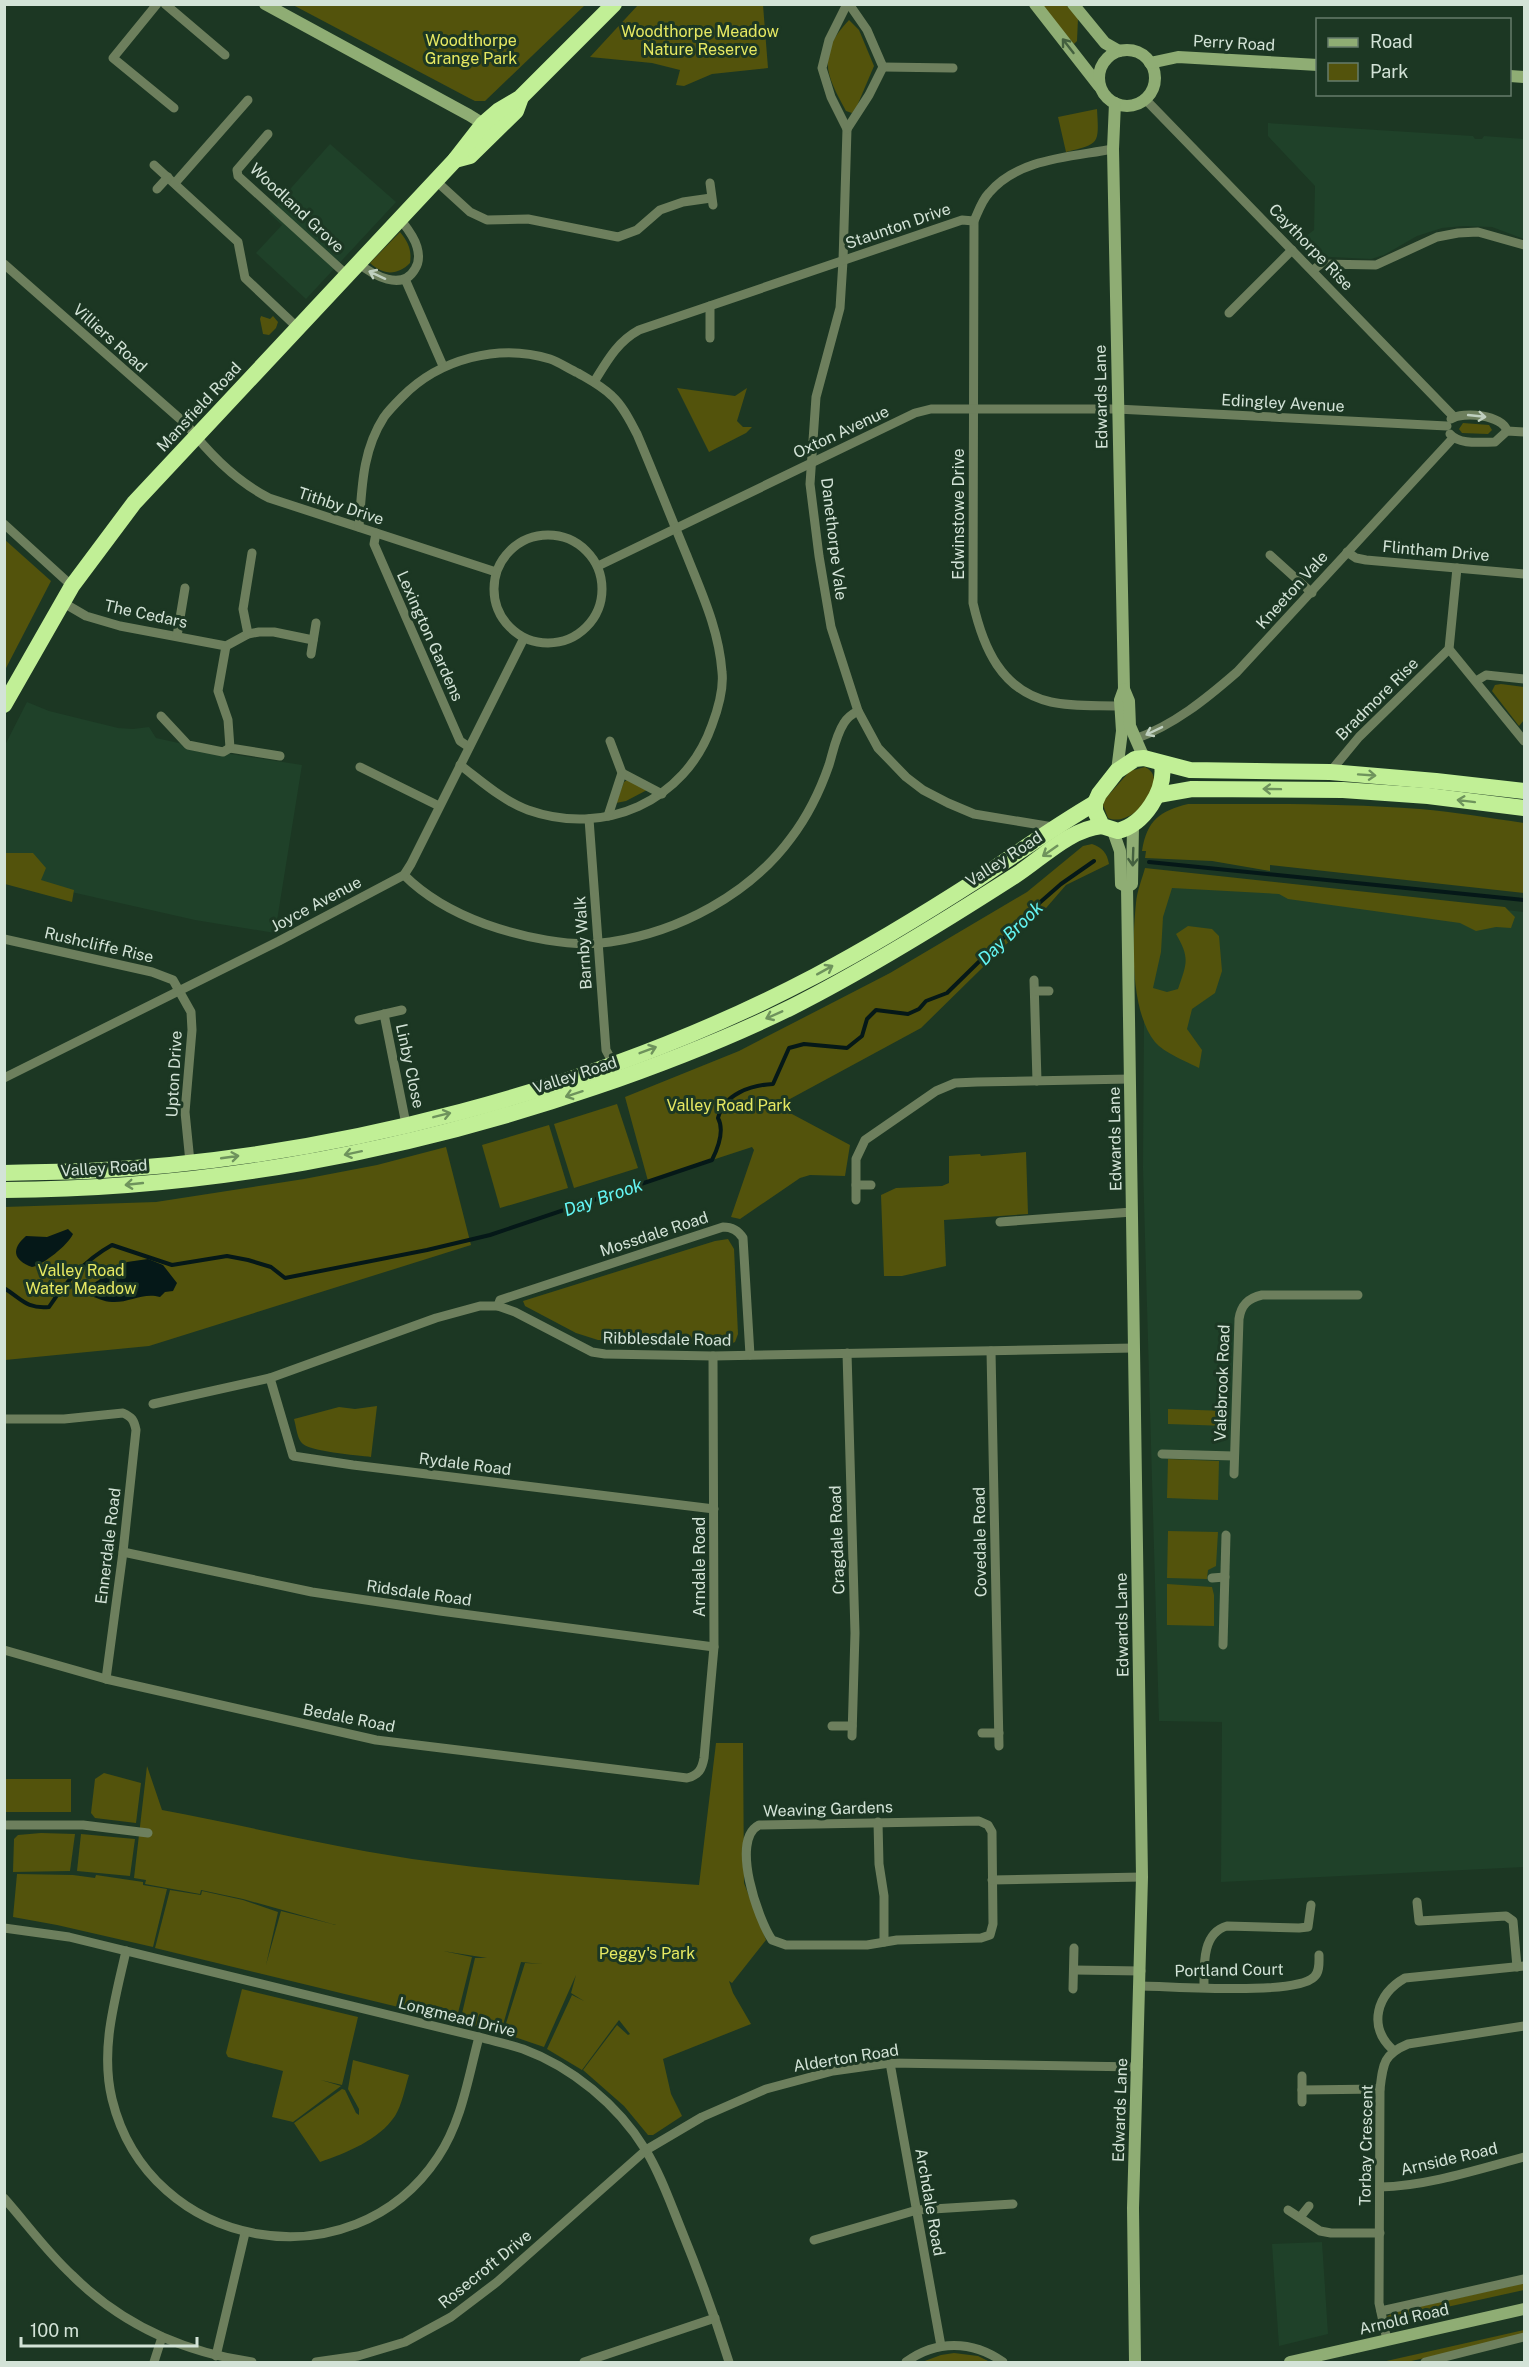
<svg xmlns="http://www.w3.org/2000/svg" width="1529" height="2367" font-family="'Public Sans',sans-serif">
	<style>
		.built { fill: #1f4129 }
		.green { fill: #53530c }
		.water { fill: #051818 }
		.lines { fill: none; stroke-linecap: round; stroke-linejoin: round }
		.stream { stroke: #051818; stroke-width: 4 }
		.street { stroke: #6d7f5d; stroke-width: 9 }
		.secondary { stroke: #8fad74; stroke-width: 12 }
		.highway { stroke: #c1ef96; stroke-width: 16 }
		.oneway { stroke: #44603f }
		.oneway2 { stroke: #bfcfbf }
		.oneway3 { stroke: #6e935c }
		.labels { text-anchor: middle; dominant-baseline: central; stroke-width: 6; stroke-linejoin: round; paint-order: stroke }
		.park-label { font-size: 16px; fill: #e6e862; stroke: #1c3723 }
		.street-label { font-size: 16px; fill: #d3e3d7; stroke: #1c3723 }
		.water-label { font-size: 18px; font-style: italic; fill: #64f6f4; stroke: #1c3723 }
	</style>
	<rect width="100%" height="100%" fill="#1c3723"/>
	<g class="built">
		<polygon points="1268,123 1473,136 1475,139 1482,139 1484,136 1524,139 1524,239 1492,227 1463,226 1442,228 1417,236 1384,255 1371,259 1311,256 1298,242 1314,230 1315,186 1268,136"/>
		<polygon points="330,144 396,202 306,299 256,253 282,225 269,213"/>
		<polygon points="27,702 49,711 118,728 133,729 149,727 156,738 224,753 302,765 275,933 195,920 5,877 4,747"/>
		<polygon points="1145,870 1524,912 1524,1867 1221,1882 1222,1722 1159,1721 1143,1168"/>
		<polygon points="1322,2242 1328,2334 1279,2346 1272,2244"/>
	</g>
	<g class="green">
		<polygon points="293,5 585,5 485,101 475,101 469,98"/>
		<polygon points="638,5 763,5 768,68 712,74 684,86 676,85 680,70 652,63 590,57"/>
		<polygon points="1041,5 1066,5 1078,18 1077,41 1074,44"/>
		<path d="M849 20 859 30 874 66 857 106 852 113 846 111C825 73 817 54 849 20Z"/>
		<path d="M1097 109C1099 144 1100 144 1066 152L1058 117Z"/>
		<path d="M400 232C408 242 412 250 410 263 397 276 383 275 370 263Z"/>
		<polygon points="261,316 270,319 273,316 278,322 276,328 269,335 263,334 260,319"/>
		<polygon points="677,388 735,396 747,388 737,421 743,427 752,427 746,433 709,452"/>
		<polygon points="1463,423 1489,425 1492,430 1488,434 1462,433 1459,429"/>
		<polygon points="4,539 51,581 5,670 4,670"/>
		<polygon points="1501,684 1524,687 1524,720 1519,726 1492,691 1495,685"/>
		<path d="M1145 767C1172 780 1133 829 1108 818L1103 805 1105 799 1130 771Z"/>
		<polygon points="627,780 647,790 626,801 616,803 624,782"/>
		<path d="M1188 804C1265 804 1343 803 1420 809 1455 812 1490 818 1524 823V893L1270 865V871L1212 861 1145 858 1146 851H1142C1147 820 1160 811 1188 804Z"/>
		<path d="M1092 844C1103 848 1107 853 1109 864L1066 885 1040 915 1025 926 921 1028 777 1106 850 1145 845 1176 810 1175 800 1178 740 1219 731 1217 754 1150 752 1147 648 1181 625 1097 739 1051 890 973 1027 892 1083 846Z"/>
		<polygon points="5,853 33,853 46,868 41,880 74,890 72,902 5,884"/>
		<path d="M1145 868 1505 907 1515 917 1511 928 1496 927 1476 931 1460 923 1288 899 1279 894 1172 888 1163 917 1161 952 1153 988 1167 992 1178 989C1187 963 1190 958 1176 934L1188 926 1212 929 1219 936 1222 971 1215 993 1192 1009 1187 1029 1202 1050 1199 1068C1187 1062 1163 1052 1155 1042 1130 1011 1132 942 1136 903 1137 891 1142 879 1145 868Z"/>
		<polygon points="617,1104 638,1168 574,1188 554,1124"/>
		<polygon points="549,1125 568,1188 500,1208 482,1145"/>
		<polygon points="446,1147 471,1245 149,1346 5,1360 4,1207 156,1202 304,1179 377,1165"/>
		<polygon points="1026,1152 1028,1214 944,1220 946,1266 902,1276 884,1276 881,1195 896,1188 942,1186 949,1183 949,1156 980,1154 981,1156"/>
		<polygon points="728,1239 734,1249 738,1334 735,1342 728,1345 598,1340 576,1333 525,1306 523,1301 715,1241"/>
		<path d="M377 1406 371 1457C358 1455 307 1452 301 1442 297 1437 296 1426 294 1419L339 1407 355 1409Z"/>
		<polygon points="1168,1409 1227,1411 1227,1426 1168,1424"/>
		<polygon points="1168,1459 1219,1461 1218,1500 1167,1498"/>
		<polygon points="1168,1531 1218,1532 1216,1566 1208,1570 1207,1579 1167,1578"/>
		<polygon points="1167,1584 1212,1587 1214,1595 1214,1626 1167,1625"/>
		<path d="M716 1743H743L744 1883 766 1940 732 1983 729 1981 733 1993 751 2024 663 2059 671 2094 682 2116 653 2135H648L624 2106 583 2070 617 2025 628 2035 630 2034 619 2020 582 2070 547 2049 572 1995 584 2001 571 1993 576 1975 544 2047 503 2033 525 1963 542 1964 521 1962 501 2032 460 2022 475 1958H487L443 1951 472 1957 456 2021 155 1948 170 1890 201 1895 202 1891 243 1900 278 1912 266 1965 281 1911 336 1925 243 1899 201 1890 200 1894 145 1884 146 1880 134 1878 147 1766 162 1810C253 1827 343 1850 435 1862 523 1874 611 1879 699 1885Z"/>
		<polygon points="104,1773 141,1783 136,1823 95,1818 91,1813 95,1779"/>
		<rect x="5" y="1779" width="66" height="33"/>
		<polygon points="41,1833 75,1834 70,1871 13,1872 14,1839 18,1835"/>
		<polygon points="81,1834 135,1839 130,1876 77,1871"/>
		<polygon points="17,1874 73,1875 95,1878 96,1875 143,1882 143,1885 167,1889 153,1947 57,1925 13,1917"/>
		<polygon points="242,1989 358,2017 342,2085 321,2080 341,2086 293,2122 272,2117 283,2071 228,2057 226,2053"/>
		<path d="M353 2060 409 2075C405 2088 402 2105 395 2116 379 2140 346 2153 320 2162L294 2123 342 2089 345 2090 356 2113 359 2115V2109L348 2089Z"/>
		<polygon points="1524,2283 1524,2290 1388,2320 1387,2316 1396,2312"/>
		<polygon points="1524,2330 1524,2333 1513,2338 1407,2362 1382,2362"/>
		<polygon points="954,2353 978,2356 990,2362 922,2362 941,2355"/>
	</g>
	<g class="water">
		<path d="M68 1229 73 1234C68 1245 43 1265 32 1267 13 1260 11 1249 26 1236L47 1237Z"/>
		<path d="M148 1259 163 1265 177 1283 173 1291 165 1292 160 1297C143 1292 129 1303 112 1302 104 1302 95 1297 88 1295L92 1284 99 1280 108 1269 120 1267 127 1262Z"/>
	</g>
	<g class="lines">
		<g class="stream">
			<polyline points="1149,862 1524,900"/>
			<path d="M4 1288C22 1299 26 1309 49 1307 66 1281 85 1260 112 1245L172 1265 227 1256 248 1260 271 1267 285 1278 427 1250 490 1235 712 1160C718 1148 725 1131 718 1118 724 1094 751 1085 773 1084L789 1048 804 1044 847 1048 862 1036 867 1019 876 1010 908 1014 919 1009 926 1001 947 993 1037 905 1061 884 1094 861"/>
		</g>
		<g class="street">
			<polyline points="157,4 113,58 174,108"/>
			<polyline points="165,4 225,55"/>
			<polyline points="847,4 829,40 822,68 831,97 847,129 843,261 840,308 816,397 810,484 819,556 831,627 858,711 878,748 906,777 923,790 948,803 974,814 1053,827"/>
			<polyline points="883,67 953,68"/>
			<polyline points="1145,99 1454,417"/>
			<polyline points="847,129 869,95 883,67 867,30 849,4"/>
			<polyline points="268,134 237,170 238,176 347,275"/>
			<path d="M1113 149C1072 157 1018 158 989 193 982 200 978 212 974 221L973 603C983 647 1001 691 1051 702 1073 707 1097 705 1120 706"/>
			<polyline points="154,165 238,242 245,278 298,328"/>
			<polyline points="435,180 470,212 487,220 528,219 618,237 637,230 660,210 683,202 711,198"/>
			<polyline points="175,183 248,100"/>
			<polyline points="710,183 713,205"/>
			<polyline points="157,189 168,177"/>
			<path d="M358 263C373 275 402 292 415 269 419 263 419 254 417 247 414 236 406 227 400 219"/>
			<path d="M4 264 187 425C210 455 236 481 269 498L496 572"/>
			<polyline points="1313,270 1321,264 1376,265 1437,237 1458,233 1478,232 1524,245"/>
			<polyline points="405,279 443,366"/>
			<polyline points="710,306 710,338"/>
			<polyline points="1229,313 1292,250"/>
			<path d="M594 382C607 361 617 342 639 330L962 220 974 221"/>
			<path d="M1451 419C1463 411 1503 415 1507 431"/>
			<path d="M1450 434C1459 445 1481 442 1495 442L1507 431 1524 432"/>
			<polyline points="4,524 72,586"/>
			<path d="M359 527C362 488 362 451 384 417 389 410 396 403 402 397 439 359 499 343 550 359 559 362 569 369 578 373 590 380 602 386 612 396 623 406 630 421 637 434 654 474 670 515 687 556 702 594 719 630 722 672 724 690 718 709 712 725 685 802 604 837 528 810 503 801 480 780 460 765"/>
			<polyline points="376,533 374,544 460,741 469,747"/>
			<circle cx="548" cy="589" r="54"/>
			<polyline points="1347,552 1356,558 1366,560 1524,574"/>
			<polyline points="1270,555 1312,593"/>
			<polyline points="598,566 915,413 931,409 1117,409 1447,426"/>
			<polyline points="1457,568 1449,649 1524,741"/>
			<polyline points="62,602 86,616 120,626 226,646 248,634 259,632 274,632 313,640"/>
			<polyline points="248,634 243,609 252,553"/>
			<polyline points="177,636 185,588"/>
			<polyline points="226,646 218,691 228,720 230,748 280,756"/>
			<polyline points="311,654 316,623"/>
			<polyline points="1476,681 1486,675 1524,679"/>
			<polyline points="161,716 188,745 223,752 230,748"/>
			<path d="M1135 739C1174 725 1206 699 1237 672L1453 438"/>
			<polyline points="360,767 439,806"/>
			<polyline points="1330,772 1359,737 1449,649"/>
			<polyline points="622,773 662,794"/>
			<polyline points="608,816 622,773 610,741"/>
			<polyline points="589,819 606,1050 613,1063"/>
			<path d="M404 875C426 897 455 913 485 924 522 937 571 948 610 942 679 932 750 894 791 838 807 817 820 791 829 765 833 752 836 735 844 723 847 718 852 714 858 711"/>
			<polyline points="4,939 152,972 173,980 191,1012 192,1030 185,1112 190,1162"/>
			<polyline points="1034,980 1037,1081"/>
			<polyline points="1035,991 1049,991"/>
			<polyline points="384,1014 406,1124"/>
			<polyline points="359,1020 402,1010"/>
			<polyline points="4,1078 279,941 404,875 411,864 524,638"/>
			<polyline points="856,1185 871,1185"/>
			<polyline points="856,1200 856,1159 865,1140 936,1091 955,1083 977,1082 1130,1079"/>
			<polyline points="1000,1222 1132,1212"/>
			<path d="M498 1306 500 1300 723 1227C732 1227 738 1230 743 1238L750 1355"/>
			<polyline points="991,1351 999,1746"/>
			<polyline points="847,1353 855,1633 852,1736"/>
			<polyline points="270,1378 293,1456 353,1465 714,1509"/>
			<polyline points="153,1404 270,1378 436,1318 480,1306 498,1306 515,1312 592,1352 605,1354 713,1356 1134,1348"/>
			<path d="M4 1419H64L123 1413C132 1417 134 1420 136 1430L123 1552 106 1679"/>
			<polyline points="1162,1454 1234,1456"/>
			<path d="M1234 1474 1239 1319C1241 1305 1248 1298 1262 1295H1358"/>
			<polyline points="123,1552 312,1592 440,1611 714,1647"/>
			<polyline points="1212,1578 1225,1577"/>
			<polyline points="1223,1645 1226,1535"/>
			<path d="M4 1650 106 1679 376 1740 687 1778C699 1775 702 1769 704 1758L714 1647 713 1356"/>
			<polyline points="832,1726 852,1726"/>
			<polyline points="982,1733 999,1733"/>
			<path d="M979 1821 988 1825 992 1832 993 1924 990 1935 981 1938 897 1940 867 1945H786L772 1940C758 1919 730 1840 759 1825Z"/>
			<polyline points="878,1822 879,1864 884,1896 884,1942"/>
			<polyline points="4,1825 83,1825 148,1833"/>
			<polyline points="992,1880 1142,1877"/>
			<polyline points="1417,1902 1419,1921 1506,1916 1513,1921 1517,1967"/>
			<path d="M4 1928 69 1937 479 2037C493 2041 508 2044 523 2049 572 2067 618 2105 645 2149 660 2173 670 2202 681 2229 699 2273 715 2317 729 2362"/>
			<path d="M126 1951C115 2000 100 2049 112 2099 149 2251 352 2287 438 2157 462 2121 468 2078 479 2037"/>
			<polyline points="1074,1970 1141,1971"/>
			<path d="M1141 1986C1172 1986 1295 1996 1314 1977 1320 1972 1319 1962 1319 1955"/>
			<path d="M1204 1987C1204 1965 1202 1933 1227 1926L1299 1928 1308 1927 1311 1905"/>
			<polyline points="1073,1989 1074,1948"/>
			<path d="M1393 2050C1367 2026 1377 1994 1405 1978L1524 1966"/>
			<polyline points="890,2063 941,2346"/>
			<polyline points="1302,2090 1380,2089"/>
			<polyline points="1302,2102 1302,2076"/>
			<path d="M1380 2187C1427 2186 1479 2169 1524 2157"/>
			<path d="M4 2198C27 2224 47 2252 72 2275 121 2324 183 2352 252 2362"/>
			<polyline points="1288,2210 1320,2231 1331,2233 1380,2233"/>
			<polyline points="1301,2216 1309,2206"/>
			<polyline points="814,2240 917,2210 1013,2204"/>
			<polyline points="1381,2311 1524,2279"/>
			<path d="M1387 2340 1379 2303 1380 2089C1383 2063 1384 2054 1408 2044L1524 2026"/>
			<polyline points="216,2356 245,2233"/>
			<polyline points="154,2362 162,2337"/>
			<polyline points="316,2362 358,2356 405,2342 451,2317 497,2282 646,2150 702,2117 766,2089 833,2071 890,2063 1138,2067"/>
			<polyline points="584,2362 715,2318"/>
			<path d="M906 2362C936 2340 972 2340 1003 2362"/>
			<polyline points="1425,2362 1524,2337"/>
		</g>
		<g class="secondary">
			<polyline points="265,4 469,115 490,128"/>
			<polyline points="1035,4 1099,86"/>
			<polyline points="1073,4 1105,43 1119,51"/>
			<circle cx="1127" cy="78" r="28"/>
			<polyline points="1150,63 1178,57 1318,65"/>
			<polyline points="1510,76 1524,77"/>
			<polyline points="1115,103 1113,149 1124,689 1120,700 1122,731 1117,771"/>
			<polyline points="1124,689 1129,701 1130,726 1144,758"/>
			<polyline points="1133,826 1132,884 1127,887 1142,1877 1133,2208 1135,2362"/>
			<polyline points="1113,831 1120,851 1121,884 1127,887"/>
			<polyline points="1290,2362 1524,2309"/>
		</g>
		<g class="highway">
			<polyline points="455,160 470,156 516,111 520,100"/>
			<polyline points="4,705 72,586 134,503 455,160 483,124 498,111 520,98 614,4"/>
			<path d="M1162 764C1166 791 1144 824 1118 831L1102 826 1095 811V803L1099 794 1117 771 1135 759 1144 758 1190 770 1330 772 1436 781 1524 791"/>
			<polyline points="1158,795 1192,789 1343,790 1428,796 1524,808"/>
			<path d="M4 1173C32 1172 59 1172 87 1171 331 1159 598 1090 815 976 870 947 924 914 977 880 1016 854 1054 827 1095 803"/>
			<path d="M4 1190C205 1189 406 1152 595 1087 662 1064 729 1038 792 1007 869 968 943 922 1016 875 1042 858 1070 829 1102 826"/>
		</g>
	</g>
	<defs><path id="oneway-shaft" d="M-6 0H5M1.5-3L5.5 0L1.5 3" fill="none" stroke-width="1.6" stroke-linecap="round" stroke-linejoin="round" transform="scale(1.5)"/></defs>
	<g class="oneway">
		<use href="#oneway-shaft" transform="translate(1068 46) rotate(-128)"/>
		<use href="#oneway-shaft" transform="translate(1133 857) rotate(92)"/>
	</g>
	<g class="oneway2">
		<use href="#oneway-shaft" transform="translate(377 275) rotate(-155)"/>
		<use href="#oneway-shaft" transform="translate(1477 416) rotate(6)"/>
		<use href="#oneway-shaft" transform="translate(1154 731) rotate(154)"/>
	</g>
	<g class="oneway3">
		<use href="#oneway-shaft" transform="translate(1367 775) rotate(4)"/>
		<use href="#oneway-shaft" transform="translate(1272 789) rotate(-179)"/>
		<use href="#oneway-shaft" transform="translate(1466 801) rotate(-173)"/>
		<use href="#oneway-shaft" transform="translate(1050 851) rotate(145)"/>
		<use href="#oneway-shaft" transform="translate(825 970) rotate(-29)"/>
		<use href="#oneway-shaft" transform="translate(774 1015) rotate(156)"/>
		<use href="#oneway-shaft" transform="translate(648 1050) rotate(-21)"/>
		<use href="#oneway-shaft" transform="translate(574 1094) rotate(162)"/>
		<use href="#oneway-shaft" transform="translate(442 1115) rotate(-14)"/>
		<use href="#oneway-shaft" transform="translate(353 1153) rotate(168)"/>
		<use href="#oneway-shaft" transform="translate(230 1157) rotate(-8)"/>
		<use href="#oneway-shaft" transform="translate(134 1184) rotate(174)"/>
	</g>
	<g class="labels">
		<g class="park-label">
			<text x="700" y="31">Woodthorpe Meadow<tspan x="700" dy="18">Nature Reserve</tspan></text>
			<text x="471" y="40">Woodthorpe<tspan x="471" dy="18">Grange Park</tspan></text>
			<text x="729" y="1105">Valley Road Park</text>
			<text x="81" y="1270">Valley Road<tspan x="81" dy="18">Water Meadow</tspan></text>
			<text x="647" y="1953">Peggy's Park</text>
		</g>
		<g class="street-label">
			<text transform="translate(1234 43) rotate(3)">Perry Road</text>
			<text transform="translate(297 208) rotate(43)">Woodland Grove</text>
			<text transform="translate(898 226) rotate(-19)">Staunton Drive</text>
			<text transform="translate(1311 247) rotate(46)">Caythorpe Rise</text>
			<text transform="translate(110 338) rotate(42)">Villiers Road</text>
			<text transform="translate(1101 397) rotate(-91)">Edwards Lane</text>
			<text transform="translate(1283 403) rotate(3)">Edingley Avenue</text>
			<text transform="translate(199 407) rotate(-47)">Mansfield Road</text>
			<text transform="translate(841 432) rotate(-25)">Oxton Avenue</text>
			<text transform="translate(341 506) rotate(18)">Tithby Drive</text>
			<text transform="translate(958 514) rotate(-90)">Edwinstowe Drive</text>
			<text transform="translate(834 539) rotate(83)">Danethorpe Vale</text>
			<text transform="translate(1436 551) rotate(5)">Flintham Drive</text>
			<text transform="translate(1292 590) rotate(-48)">Kneeton Vale</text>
			<text transform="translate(146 614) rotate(12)">The Cedars</text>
			<text transform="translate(430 636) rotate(66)">Lexington Gardens</text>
			<text transform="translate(1377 699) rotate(-45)">Bradmore Rise</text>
			<text transform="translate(1004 859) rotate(-33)">Valley Road</text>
			<text transform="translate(316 904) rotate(-28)">Joyce Avenue</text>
			<text transform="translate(583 943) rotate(-94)">Barnby Walk</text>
			<text transform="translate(99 945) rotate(13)">Rushcliffe Rise</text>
			<text transform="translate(410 1066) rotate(78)">Linby Close</text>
			<text transform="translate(174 1074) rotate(-87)">Upton Drive</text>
			<text transform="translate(575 1075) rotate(-18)">Valley Road</text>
			<text transform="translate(1115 1139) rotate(-91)">Edwards Lane</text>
			<text transform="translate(104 1168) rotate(-4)">Valley Road</text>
			<text transform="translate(654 1234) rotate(-18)">Mossdale Road</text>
			<text transform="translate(667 1339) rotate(1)">Ribblesdale Road</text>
			<text transform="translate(1222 1383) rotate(-88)">Valebrook Road</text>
			<text transform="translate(465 1464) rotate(7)">Rydale Road</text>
			<text transform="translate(837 1540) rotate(-92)">Cragdale Road</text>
			<text transform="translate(980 1542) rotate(-91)">Covedale Road</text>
			<text transform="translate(108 1546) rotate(-83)">Ennerdale Road</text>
			<text transform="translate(699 1567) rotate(-90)">Arndale Road</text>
			<text transform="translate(419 1593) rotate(8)">Ridsdale Road</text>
			<text transform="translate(1122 1625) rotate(-91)">Edwards Lane</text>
			<text transform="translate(349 1718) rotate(11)">Bedale Road</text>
			<text transform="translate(828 1809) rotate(-2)">Weaving Gardens</text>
			<text transform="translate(1229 1970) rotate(-1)">Portland Court</text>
			<text transform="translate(457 2017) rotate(14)">Longmead Drive</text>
			<text transform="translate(846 2058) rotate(-9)">Alderton Road</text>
			<text transform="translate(1120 2110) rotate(-88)">Edwards Lane</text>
			<text transform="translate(1366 2145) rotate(-89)">Torbay Crescent</text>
			<text transform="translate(1449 2159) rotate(-13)">Arnside Road</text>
			<text transform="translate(930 2202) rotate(80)">Archdale Road</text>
			<text transform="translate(485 2269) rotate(-39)">Rosecroft Drive</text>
			<text transform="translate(1404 2319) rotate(-13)">Arnold Road</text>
		</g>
		<g class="water-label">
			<text transform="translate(1010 933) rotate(-44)">Day Brook</text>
			<text transform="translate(603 1197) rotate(-19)">Day Brook</text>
		</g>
	</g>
	<rect width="1529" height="2367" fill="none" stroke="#d3e3d7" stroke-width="12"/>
	<rect x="1316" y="18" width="195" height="78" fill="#1c3723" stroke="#657c6b" stroke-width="1.5"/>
	<rect x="1328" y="38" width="30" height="9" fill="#8fad74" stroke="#657c6b" stroke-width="1.5"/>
	<text x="1370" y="48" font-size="18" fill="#d3e3d7">Road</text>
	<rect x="1328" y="63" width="30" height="18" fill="#53530c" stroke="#657c6b" stroke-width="1.5"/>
	<text x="1370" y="78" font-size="18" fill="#d3e3d7">Park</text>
	<path d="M21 2337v9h176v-9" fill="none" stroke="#d3e3d7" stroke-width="3"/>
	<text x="30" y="2337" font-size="18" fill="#d3e3d7" stroke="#1c3723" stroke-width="4.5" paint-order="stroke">100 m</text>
</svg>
